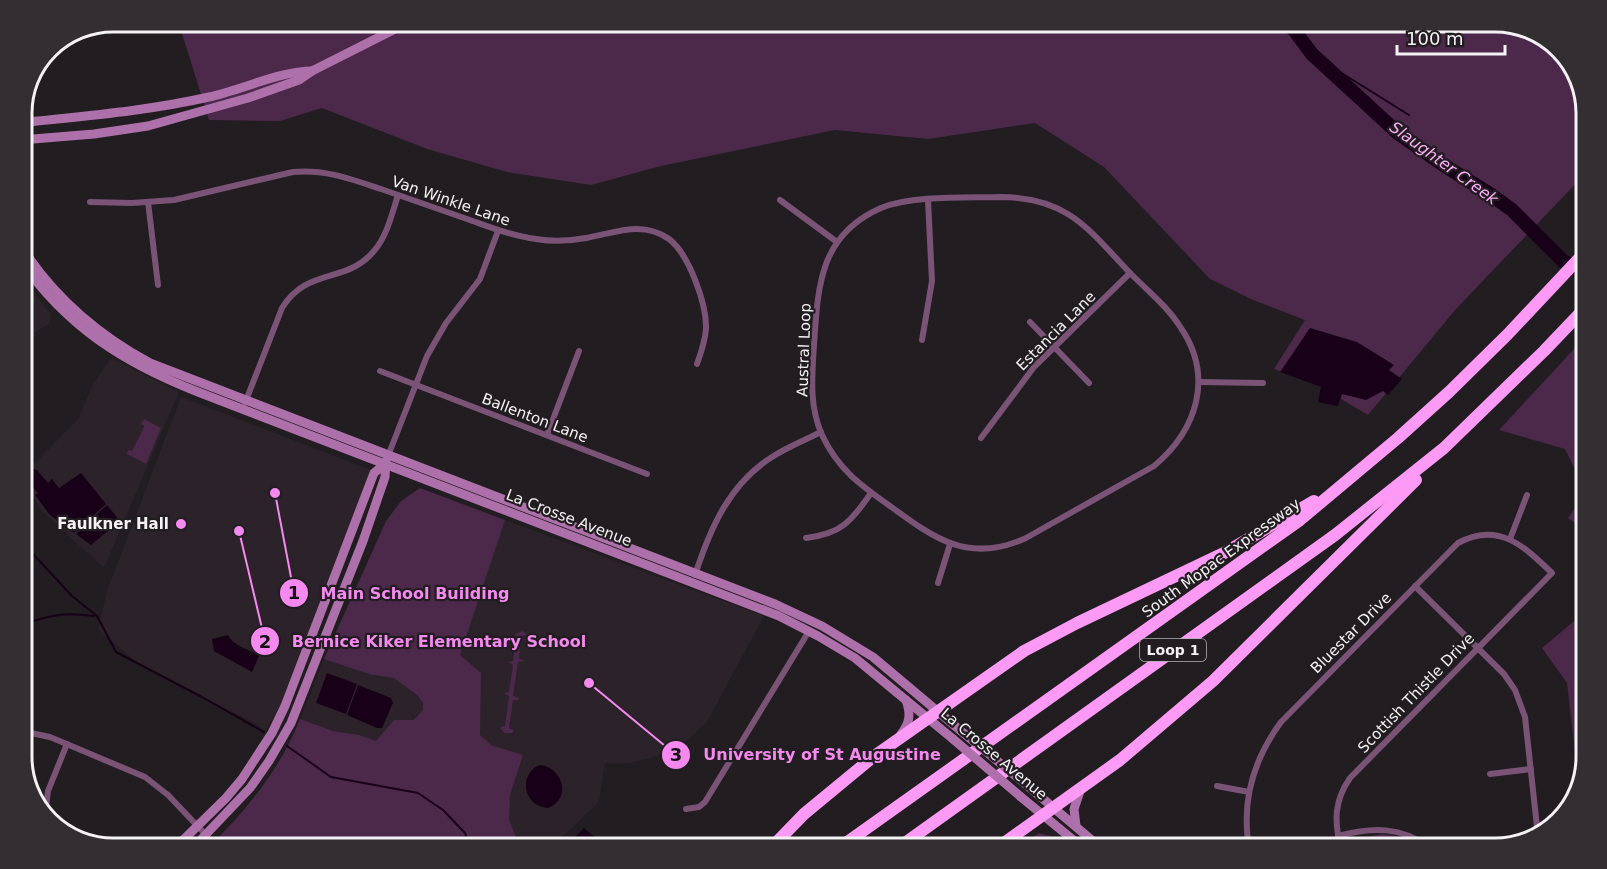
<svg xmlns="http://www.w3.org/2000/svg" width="1607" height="869" font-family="'DejaVu Sans',sans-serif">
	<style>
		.built { fill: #2b222a }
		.green { fill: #4c284a }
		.water { fill: #190019 }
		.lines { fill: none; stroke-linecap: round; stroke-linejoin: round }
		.stream { stroke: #190019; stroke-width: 2 }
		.river { stroke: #190019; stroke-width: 14 }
		.street { stroke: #7a5377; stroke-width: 6 }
		.secondary { stroke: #ae70aa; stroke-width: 9 }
		.highway { stroke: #fc9af6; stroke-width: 12 }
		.secondary-bridge { stroke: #ae70aa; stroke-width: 9 }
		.poi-dot { fill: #f589ef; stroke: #211d20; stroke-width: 2 }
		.labels { text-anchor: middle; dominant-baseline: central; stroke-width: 4.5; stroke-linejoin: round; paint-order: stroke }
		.shield { fill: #211d20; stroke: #b5b2b4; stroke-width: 1.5 }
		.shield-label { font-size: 14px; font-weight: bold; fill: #f4f2f4 }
		.street-label { font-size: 15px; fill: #f4f2f4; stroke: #211d20 }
		.poi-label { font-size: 15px; font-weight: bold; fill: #f4f2f4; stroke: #211d20; text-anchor: end }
		.water-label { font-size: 16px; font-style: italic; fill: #fdadf8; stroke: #211d20 }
		.rim { fill: none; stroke: #f4f2f4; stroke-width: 3 }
		.leader { fill: none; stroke: #f589ef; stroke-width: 2 }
		.callout-dot { fill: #f589ef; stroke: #211d20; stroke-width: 2 }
		.mark-label { font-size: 18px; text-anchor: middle; font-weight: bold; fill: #111 }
		.callout-label { font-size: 16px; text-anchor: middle; font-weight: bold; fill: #f589ef; stroke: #211d20; stroke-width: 4.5; stroke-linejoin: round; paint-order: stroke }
	</style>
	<rect width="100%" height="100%" fill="#211d20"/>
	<g class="built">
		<polygon points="21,278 51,314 50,323 24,339 21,339"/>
		<polygon points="111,358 179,392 104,568 43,512 21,478 21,468 35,463 78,419 93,384"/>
		<polygon points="181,397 371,470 281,707 264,732 260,726 141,666 98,629 107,591"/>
		<polygon points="505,520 764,616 707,722 688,740 654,757 630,763 605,763 599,802 551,848 485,848 293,738 324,659 372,675 448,687"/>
	</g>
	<g class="green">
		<polygon points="178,21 1495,21 1535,31 1571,62 1586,106 1586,173 1456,309 1368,415 1321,387 1274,369 1305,320 1253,300 1210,279 1104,167 1035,123 928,139 835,130 661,166 591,185 507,172 427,149 322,108 280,121 209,120"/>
		<polygon points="1586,336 1586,531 1568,518 1586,492 1565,449 1499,430"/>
		<polygon points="144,419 161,428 146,464 127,454 128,450 132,451 143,429 144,426 141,424"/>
		<path d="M420 488 505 520 460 655 481 673 480 735 491 745 523 755 510 795 509 819 520 848H208C246 811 281 768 300 719L333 731 359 735 376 741 394 720H414L423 710V703L417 695 394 678 372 675 324 659 386 521 401 501Z"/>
		<polygon points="1586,611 1586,757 1579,787 1567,683 1542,648"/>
		<polygon points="523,631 527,635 521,636 519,658 524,661 518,662 513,696 519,698 518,700 513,700 509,728 514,730 512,733 504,733 500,727 505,726 509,696 504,693 509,692 513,665 508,662 513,661 517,636 513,635"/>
		<polygon points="1039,833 1061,839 1072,848 1017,848"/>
		<polygon points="1382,834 1402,837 1424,848 1346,848 1345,844 1347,841"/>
	</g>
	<g class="water">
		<polygon points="1310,328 1357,342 1394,365 1389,370 1402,379 1388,395 1383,391 1366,400 1342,394 1338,406 1318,402 1321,387 1280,372"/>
		<polygon points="22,466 37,470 48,483 52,479 59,488 81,473 106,504 74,533 49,514 35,495 38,493 28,482"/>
		<polygon points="107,505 120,521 91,545 76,534"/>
		<path d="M228 635C233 646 249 649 259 656L252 672 214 651 212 639Z"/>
		<polygon points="327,673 357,684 346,714 316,703"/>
		<polygon points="358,685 391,698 393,703 382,728 377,728 347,715"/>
		<path d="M539 765C562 766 573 798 548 808 522 806 519 774 539 765Z"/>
		<polygon points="584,828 607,848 564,848"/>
	</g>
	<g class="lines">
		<g class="stream">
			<polyline points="1334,74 1340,72 1409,115"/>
			<polyline points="22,542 72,596 97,616 116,652 202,697 264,732"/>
			<path d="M21 625C50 615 64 612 94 616"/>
			<polyline points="287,746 331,777 418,793 443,810 465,833 470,848"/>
		</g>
		<g class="river">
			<polyline points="555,21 585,25 610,21"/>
			<polyline points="1284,21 1294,30 1312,54 1399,134 1445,166 1490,194 1512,210 1563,261 1586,272"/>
		</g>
		<g class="street">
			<polyline points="96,28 98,29"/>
			<path d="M1002 197C1069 198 1089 230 1131 274 1148 291 1168 307 1181 328 1214 377 1197 430 1154 466L1026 538C969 564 935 539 890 506 860 485 838 469 822 435 809 406 812 376 814 345 818 287 819 235 881 208 912 195 967 198 1002 197Z"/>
			<polyline points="780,200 837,242"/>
			<path d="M90 202 132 203 174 200 293 172C325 169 351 179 381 189 409 199 438 209 467 219 490 227 512 236 536 239 553 242 570 241 586 238 615 233 642 220 669 239 689 254 707 305 706 329 705 341 701 353 697 364"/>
			<polyline points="148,202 158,285"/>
			<polyline points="1030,322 1089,383"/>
			<polyline points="922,340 932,281 928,200"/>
			<polyline points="380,371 647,474"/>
			<polyline points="1199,382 1263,383"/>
			<path d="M245 403 282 308C307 267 347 284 374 251 387 236 392 214 398 195"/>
			<polyline points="547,435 579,351"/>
			<polyline points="981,438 1034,367 1130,273"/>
			<polyline points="388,456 427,356 446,323 480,279 498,231"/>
			<path d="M806 538C842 534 851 521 871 493"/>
			<polyline points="1510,539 1527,495"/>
			<path d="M695 575C710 529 729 484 772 457 787 447 805 440 821 432"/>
			<polyline points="938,583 950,544"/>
			<polyline points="1415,586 1504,674 1515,690 1525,717 1538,836"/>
			<polyline points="21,731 50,737 145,777 168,795 206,835"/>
			<polyline points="1490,774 1531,769"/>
			<polyline points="1217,786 1249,792"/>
			<polyline points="686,809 699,807 705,802 809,631"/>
			<polyline points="45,815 48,791 67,744"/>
			<path d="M1338 836C1372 827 1401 826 1431 848"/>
			<path d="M1249 848C1241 801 1253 760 1281 722L1458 543C1498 521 1524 546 1552 573L1350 778C1334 801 1334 822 1341 848"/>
		</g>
		<g class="secondary">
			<path d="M21 123C84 116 147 111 209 97 241 90 281 71 312 71"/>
			<polyline points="21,140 94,134 148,126 248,98 299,80 312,71 411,21"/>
			<path d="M21 246C53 296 98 335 150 363L775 604 822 626 873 657 961 731"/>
			<path d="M21 261C67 327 124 363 198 392L779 616 818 636 855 658 953 739"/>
			<path d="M901 734C910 723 911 714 906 700"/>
			<polyline points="1029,787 1101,848"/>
			<polyline points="1021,797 1083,848"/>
			<polyline points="1076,826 1074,809 1081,788"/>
			<polyline points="175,848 226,798 242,779 272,733 285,706 374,473 385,464"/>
			<polyline points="193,848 250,788 269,761 291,723 363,541 385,477 386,461"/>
		</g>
		<g class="highway">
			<polyline points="771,848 804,814 873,757 1024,651 1077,623 1224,553 1314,501"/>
			<polyline points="839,848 1300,520 1398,438 1449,392 1508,334 1586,251"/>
			<polyline points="898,848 1335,535 1444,448 1544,351 1586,307"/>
			<polyline points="997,848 1120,760 1213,681 1416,480"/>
		</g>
		<g class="secondary-bridge">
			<polyline points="961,731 1029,787"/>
			<polyline points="953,739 1021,797"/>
		</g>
	</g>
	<circle class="poi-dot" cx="181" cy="524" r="6"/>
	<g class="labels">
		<rect class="shield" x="1140" y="639" width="66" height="22" rx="4.5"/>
		<g class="shield-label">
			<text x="1173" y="650">Loop 1</text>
		</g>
		<g class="street-label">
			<text transform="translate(451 201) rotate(19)">Van Winkle Lane</text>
			<text transform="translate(1056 331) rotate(-45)">Estancia Lane</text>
			<text transform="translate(804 350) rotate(-88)">Austral Loop</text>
			<text transform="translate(535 418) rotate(21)">Ballenton Lane</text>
			<text transform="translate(569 518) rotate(21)">La Crosse Avenue</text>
			<text transform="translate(1221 558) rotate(-36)">South Mopac Expressway</text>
			<text transform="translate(1351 633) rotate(-45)">Bluestar Drive</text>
			<text transform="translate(1416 693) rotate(-46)">Scottish Thistle Drive</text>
			<text transform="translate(994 754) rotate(40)">La Crosse Avenue</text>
		</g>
		<g class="poi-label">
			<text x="169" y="524">Faulkner Hall</text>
		</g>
		<g class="water-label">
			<text transform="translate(1444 163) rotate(36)">Slaughter Creek</text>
		</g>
	</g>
	<path d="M0 0H1607V869H0ZM113 32H1495A81 81 0 0 1 1576 113V757A81 81 0 0 1 1495 838H113A81 81 0 0 1 32 757V113A81 81 0 0 1 113 32Z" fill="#322e31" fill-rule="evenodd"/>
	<path class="rim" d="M113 32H1495A81 81 0 0 1 1576 113V757A81 81 0 0 1 1495 838H113A81 81 0 0 1 32 757V113A81 81 0 0 1 113 32Z"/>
	<path class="leader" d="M275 493L294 593M239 531L265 641M589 683L676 755"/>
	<g class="callout-dot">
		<circle cx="275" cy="493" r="6"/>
		<circle cx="239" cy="531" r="6"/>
		<circle cx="589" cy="683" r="6"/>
		<circle cx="294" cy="593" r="15"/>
		<circle cx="265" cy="641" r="15"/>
		<circle cx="676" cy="755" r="15"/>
	</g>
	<g class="mark-label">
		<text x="294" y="599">1</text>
		<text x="265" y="648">2</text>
		<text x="676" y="761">3</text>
	</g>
	<g class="callout-label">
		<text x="415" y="599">Main School Building</text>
		<text x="439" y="647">Bernice Kiker Elementary School</text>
		<text x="822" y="760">University of St Augustine</text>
	</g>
	<path d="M1397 45v9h108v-9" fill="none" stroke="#f4f2f4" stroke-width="3"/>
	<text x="1406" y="45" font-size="18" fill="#f4f2f4" stroke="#211d20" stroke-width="4.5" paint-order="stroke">100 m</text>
</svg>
